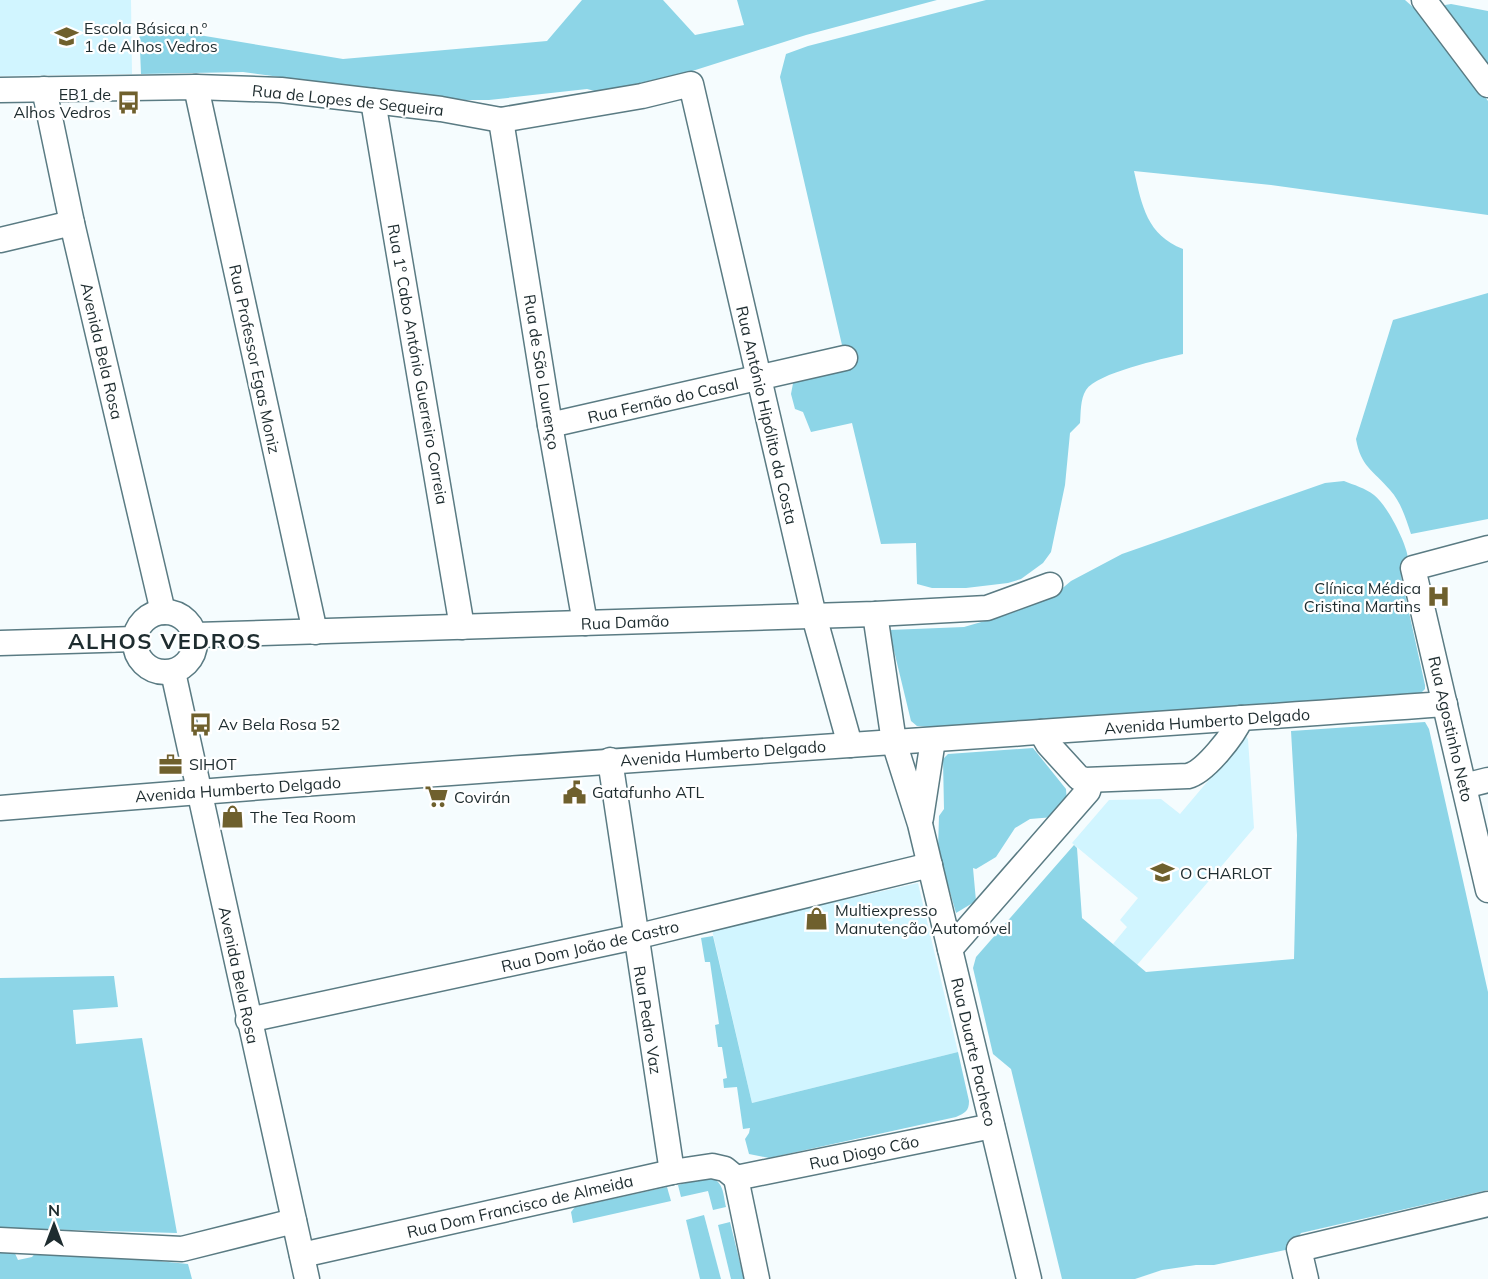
<svg xmlns="http://www.w3.org/2000/svg" width="1488" height="1279" font-family="Mulish,sans-serif">
	<style>
		.built { fill: #d1f5ff }
		.green { fill: #8dd5e7 }
		.lines { fill: none; stroke-linecap: round; stroke-linejoin: round }
		.minor-casing { stroke: #5a7b83; stroke-width: 27 }
		.minor { stroke: #fff; stroke-width: 24 }
		.labels { text-anchor: middle; dominant-baseline: central; stroke-width: 4.5; stroke-linejoin: round; paint-order: stroke }
		.poi-label { font-size: 16px; fill: #1e2c2f; stroke: #fff; text-anchor: start }
		.street-label { font-size: 16px; fill: #1e2c2f; stroke: #fff }
		.district-label { font-size: 22px; font-weight: bold; letter-spacing: 1.5px; fill: #1e2c2f; stroke: #fff }
	</style>
	<rect width="100%" height="100%" fill="#f5fcfe"/>
	<g class="built">
		<polygon points="0,0 131,0 132,74 0,76"/>
		<polygon points="1246,736 1248,739 1254,828 1137,965 1113,944 1127,927 1120,920 1138,898 1072,843 1109,800 1161,799 1180,814"/>
		<polygon points="918,883 958,1052 752,1103 712,930"/>
	</g>
	<g class="green">
		<polygon points="582,0 663,0 695,35 744,25 737,0 937,0 806,35 686,73 599,92 587,89 489,100 465,100 406,94 243,72 141,74 139,25 343,59 547,41"/>
		<path d="M986 0H1405L1422 15 1442 38 1488 101V215L1271 185 1134 171C1142 206 1147 235 1183 249V354C1162 359 1097 373 1086 390 1080 400 1081 412 1080 423L1070 433 1065 485 1051 552 1043 563 1021 579 1008 583 966 588H932L917 584 916 543 881 544 852 423 811 432 803 412 795 409 791 394 794 378 849 353 845 346 842 345 780 77 786 54 808 46Z"/>
		<polygon points="1451,4 1488,11 1488,73 1443,8 1445,5"/>
		<path d="M1488 293V519L1411 534C1406 519 1401 502 1390 490 1373 470 1361 467 1356 439L1393 320Z"/>
		<path d="M1344 481C1354 485 1365 488 1374 495 1387 505 1406 542 1408 558 1408 565 1405 571 1401 576L1425 685V689L1419 695 929 727 917 726 911 721 889 630 964 627 1009 614 1052 597 1071 581 1122 554 1325 483Z"/>
		<polygon points="1425,722 1429,729 1488,992 1488,1190 1301,1233 1290,1249 1214,1265 1196,1265 1162,1270 1135,1279 1062,1279 1011,1069 993,1054 973,968 976,957 1074,845 1077,848 1082,918 1146,972 1294,959 1297,835 1291,731"/>
		<polygon points="1033,748 1066,789 1067,803 1054,817 1030,819 1015,828 996,857 976,869 973,868 976,901 956,913 938,850 939,816 944,809 943,759 948,754"/>
		<path d="M713 936 752 1103 958 1052 969 1101C969 1111 965 1113 956 1117L769 1158 749 1154 745 1139 749 1133 750 1128 743 1129 737 1087 724 1088 723 1079 727 1078 722 1047H718L715 1025 719 1024 710 962H705L701 938Z"/>
		<polygon points="114,976 118,1007 73,1010 76,1044 142,1038 177,1233 0,1228 0,978"/>
		<path d="M708 1177C724 1180 723 1194 726 1207L713 1210 708 1191 681 1197 678 1185Z"/>
		<polygon points="667,1187 671,1201 573,1223 571,1212 575,1207"/>
		<polygon points="704,1215 721,1279 700,1279 686,1220"/>
		<polygon points="730,1222 744,1279 731,1279 718,1225"/>
		<polygon points="0,1246 12,1247 18,1260 32,1257 39,1249 188,1264 192,1279 0,1279"/>
	</g>
	<g class="lines">
		<defs>
			<g id="minor">
				<polyline points="1424,0 1488,85"/>
				<polyline points="196,87 315,632"/>
				<polyline points="44,89 72,223 163,612"/>
				<polyline points="0,90 196,87 281,90 441,109 501,120 642,96 691,84 814,616 850,745"/>
				<polyline points="373,101 462,627"/>
				<polyline points="501,120 550,425 585,623"/>
				<polyline points="0,240 72,223"/>
				<polyline points="550,425 845,358"/>
				<polyline points="1488,548 1413,568 1488,890"/>
				<circle cx="165" cy="642" r="30"/>
				<polyline points="875,614 894,742 920,824 1029,1279"/>
				<polyline points="196,635 875,614 987,608 1050,585"/>
				<polyline points="0,643 135,639"/>
				<polyline points="173,672 307,1279"/>
				<path d="M1041 732 1048 744 1079 778 1085 780 1188 776C1205 772 1234 735 1241 718"/>
				<polyline points="610,760 672,1172"/>
				<polyline points="1464,786 1488,780"/>
				<path d="M0 808C481 768 964 738 1445 704"/>
				<polyline points="921,818 933,740"/>
				<polyline points="950,949 1088,791 1091,781"/>
				<polyline points="248,1020 635,937 930,865"/>
				<polyline points="736,1178 992,1126"/>
				<polyline points="736,1178 757,1279"/>
				<polyline points="0,1240 182,1249 294,1221"/>
				<polyline points="302,1255 672,1172 712,1166 725,1169 736,1178"/>
				<polyline points="1306,1279 1299,1249 1488,1204"/>
			</g>
		</defs>
		<use href="#minor" class="minor-casing"/>
		<use href="#minor" class="minor"/>
	</g>
	<defs>
		<symbol id="school-bare" viewBox="-9 -9 18 18"><path d="M0-5L7-2L0 1L-7-2ZM-4 1L0 2.5L4 1V4Q0 6-4 4Z" fill="#6f602d" stroke="#fff" stroke-width="2.5" paint-order="stroke"/></symbol>
		<symbol id="bus-bare" viewBox="-9 -9 18 18"><path d="M-5-6H5V4H4V6H2V4H-2V6H-4V4H-5ZM-3.5-4V0h7V-4ZM-3.5 1.2v1.5H-2V1.2ZM2 1.2v1.5H3.5V1.2Z" fill="#6f602d" stroke="#fff" stroke-width="2.5" paint-order="stroke"/></symbol>
		<symbol id="hospital-bare" viewBox="-9 -9 18 18"><path d="M-5-5h3v3.5h4V-5h3V5h-3V1.5h-4V5h-3Z" fill="#6f602d" stroke="#fff" stroke-width="2.5" paint-order="stroke"/></symbol>
		<symbol id="office-bare" viewBox="-9 -9 18 18"><path d="M-6-3h4V-5.5h4V-3h4V5H-6ZM-1-4.5V-3h2v-1.5ZM-6 0V1H6V0Z" fill="#6f602d" stroke="#fff" stroke-width="2.5" paint-order="stroke"/></symbol>
		<symbol id="civic-bare" viewBox="-9 -9 18 18"><path d="M-.6-6.5H3V-4.5H.6V-3L4-1V1h2V6H-6V1h2V-1L-.6-3ZM-1.2 2.5V6h2.4V2.5Z" fill="#6f602d" stroke="#fff" stroke-width="2.5" paint-order="stroke"/></symbol>
		<symbol id="supermarket-bare" viewBox="-9 -9 18 18"><path d="M-6-5.5h2.5l.6 2H6L4.5 2H-2.5L-4.4-4H-6ZM-1.5 3.2a1.3 1.3 0 1 0 .1 0ZM3 3.2a1.3 1.3 0 1 0 .1 0Z" fill="#6f602d" stroke="#fff" stroke-width="2.5" paint-order="stroke"/></symbol>
		<symbol id="shop-bare" viewBox="-9 -9 18 18"><path d="M-5-2.5h2.3a2.7 3.5 0 0 1 5.4 0H5L5.5 6h-11ZM-1.5-2.5h3a1.5 2.3 0 0 0-3 0Z" fill="#6f602d" stroke="#fff" stroke-width="2.5" paint-order="stroke"/></symbol>
	</defs>
	<g fill-rule="evenodd">
		<use href="#school-bare" x="50" y="20" width="33" height="33"/>
		<use href="#bus-bare" x="112" y="86" width="33" height="33"/>
		<use href="#hospital-bare" x="1422" y="580" width="33" height="33"/>
		<use href="#bus-bare" x="184" y="708" width="33" height="33"/>
		<use href="#office-bare" x="154" y="748" width="33" height="33"/>
		<use href="#civic-bare" x="558" y="776" width="33" height="33"/>
		<use href="#supermarket-bare" x="420" y="780" width="33" height="33"/>
		<use href="#shop-bare" x="216" y="800" width="33" height="33"/>
		<use href="#school-bare" x="1146" y="856" width="33" height="33"/>
		<use href="#shop-bare" x="800" y="902" width="33" height="33"/>
	</g>
	<g class="labels">
		<g class="poi-label">
			<text x="84" y="28">Escola Básica n.º<tspan x="84" dy="18">1 de Alhos Vedros</tspan></text>
			<text x="111" y="94" text-anchor="end">EB1 de<tspan x="111" dy="18">Alhos Vedros</tspan></text>
			<text x="1421" y="588" text-anchor="end">Clínica Médica<tspan x="1421" dy="18">Cristina Martins</tspan></text>
			<text x="218" y="724">Av Bela Rosa 52</text>
			<text x="189" y="764">SIHOT</text>
			<text x="592" y="792">Gatafunho ATL</text>
			<text x="454" y="797">Covirán</text>
			<text x="250" y="817">The Tea Room</text>
			<text x="1180" y="873">O CHARLOT</text>
			<text x="835" y="910">Multiexpresso<tspan x="835" dy="18">Manutenção Automóvel</tspan></text>
		</g>
		<g class="street-label">
			<text transform="translate(348 100) rotate(6)">Rua de Lopes de Sequeira</text>
			<text transform="translate(102 351) rotate(77)">Avenida Bela Rosa</text>
			<text transform="translate(255 359) rotate(78)">Rua Professor Egas Moniz</text>
			<text transform="translate(418 364) rotate(80)">Rua 1º Cabo António Guerreiro Correia</text>
			<text transform="translate(542 372) rotate(81)">Rua de São Lourenço</text>
			<text transform="translate(663 400) rotate(-13)">Rua Fernão do Casal</text>
			<text transform="translate(767 415) rotate(77)">Rua António Hipólito da Costa</text>
			<text transform="translate(625 622) rotate(-2)">Rua Damão</text>
			<text transform="translate(1207 721) rotate(-4)">Avenida Humberto Delgado</text>
			<text transform="translate(1451 729) rotate(77)">Rua Agostinho Neto</text>
			<text transform="translate(723 753) rotate(-4)">Avenida Humberto Delgado</text>
			<text transform="translate(238 789) rotate(-4)">Avenida Humberto Delgado</text>
			<text transform="translate(590 946) rotate(-13)">Rua Dom João de Castro</text>
			<text transform="translate(239 975) rotate(78)">Avenida Bela Rosa</text>
			<text transform="translate(648 1020) rotate(81)">Rua Pedro Vaz</text>
			<text transform="translate(974 1052) rotate(77)">Rua Duarte Pacheco</text>
			<text transform="translate(864 1152) rotate(-12)">Rua Diogo Cão</text>
			<text transform="translate(520 1206) rotate(-13)">Rua Dom Francisco de Almeida</text>
		</g>
		<g class="district-label">
			<text x="165" y="641">ALHOS VEDROS</text>
		</g>
	</g>
	<g transform="translate(54 1225)" stroke="#ffffff" stroke-width="4.5" paint-order="stroke">
	<path d="M0-4.5L10 22L0 15L-10 22Z" fill="#1e2c2f"/>
	<text y="-9" font-size="16" font-weight="bold" text-anchor="middle" fill="#1e2c2f">N</text>
	</g>
</svg>
